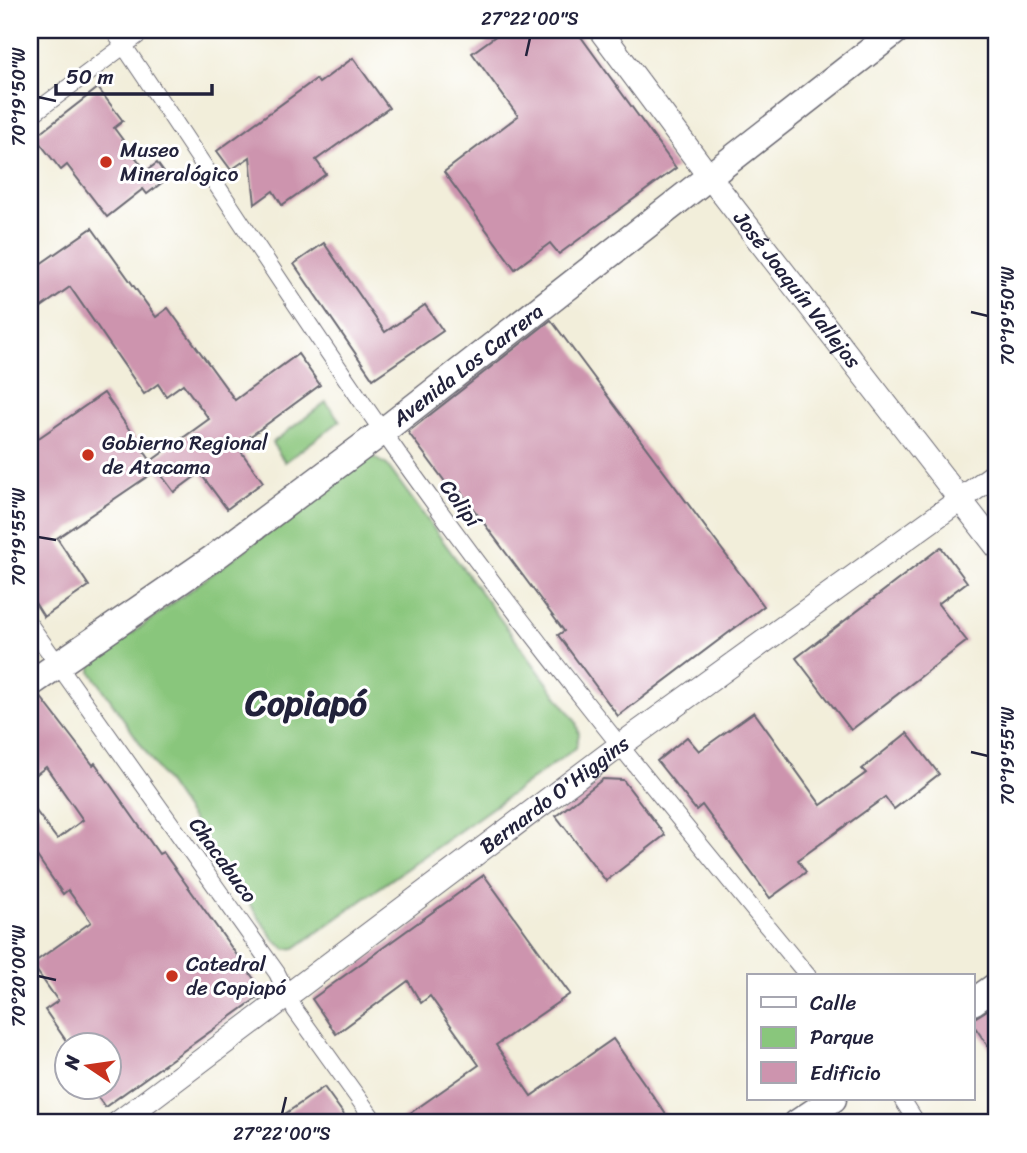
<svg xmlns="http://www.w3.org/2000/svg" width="1027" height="1153" font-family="Sriracha,sans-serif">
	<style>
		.green { fill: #89c67c; stroke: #56745c; stroke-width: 2 }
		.building { fill: #cd94ae }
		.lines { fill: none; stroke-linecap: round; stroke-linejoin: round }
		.street-casing { stroke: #6b6973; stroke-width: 18 }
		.secondary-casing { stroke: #6b6973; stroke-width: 25 }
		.primary-casing { stroke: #6b6973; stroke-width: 29 }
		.street { stroke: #fff; stroke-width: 16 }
		.secondary { stroke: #fff; stroke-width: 23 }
		.primary { stroke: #fff; stroke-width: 26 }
		.ticks { fill: none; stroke: #22223b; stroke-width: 2.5 }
		.poi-dot { fill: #c8321e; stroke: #fff; stroke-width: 2.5 }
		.labels { text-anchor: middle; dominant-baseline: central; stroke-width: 6; stroke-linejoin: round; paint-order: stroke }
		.poi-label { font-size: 21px; fill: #22223b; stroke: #fff; text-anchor: start }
		.street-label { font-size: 21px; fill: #22223b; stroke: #fff }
		.town-label { font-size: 35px; font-weight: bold; fill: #22223b; stroke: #fff }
		.neatline { fill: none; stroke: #22223b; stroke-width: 2.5 }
		.ticks-label { font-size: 18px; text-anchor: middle; fill: #22223b }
	</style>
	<rect width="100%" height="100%" fill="#fff"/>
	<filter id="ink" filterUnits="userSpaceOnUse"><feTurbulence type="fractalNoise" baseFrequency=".0143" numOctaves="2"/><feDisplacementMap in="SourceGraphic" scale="14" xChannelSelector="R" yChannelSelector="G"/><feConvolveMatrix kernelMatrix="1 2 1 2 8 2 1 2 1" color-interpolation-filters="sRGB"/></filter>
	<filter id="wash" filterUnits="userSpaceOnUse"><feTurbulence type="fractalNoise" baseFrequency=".00686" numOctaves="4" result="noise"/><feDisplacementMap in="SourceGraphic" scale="28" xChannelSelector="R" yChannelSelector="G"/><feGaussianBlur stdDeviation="1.57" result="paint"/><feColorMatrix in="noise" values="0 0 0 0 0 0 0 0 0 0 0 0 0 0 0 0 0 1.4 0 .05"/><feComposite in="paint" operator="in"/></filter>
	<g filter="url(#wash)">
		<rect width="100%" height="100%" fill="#f2eeda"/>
		<g class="green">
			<polygon points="326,402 340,421 285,462 272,443"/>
			<polygon points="371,456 387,465 576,722 579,734 576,748 295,948 286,949 275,941 101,686 91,672 91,664"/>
		</g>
		<g id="blocks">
			<g class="building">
				<polygon points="504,30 576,30 676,168 559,254 550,243 515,269 444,172 518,116 472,53"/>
				<polygon points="353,58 389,108 316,160 326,174 282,205 273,191 255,204 250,157 231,170 217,151 316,79 319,83"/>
				<polygon points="98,88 123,121 114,128 146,171 157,163 168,178 147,194 143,189 107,217 67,165 61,170 35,137"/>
				<polygon points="92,228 156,317 168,308 235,400 298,354 320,385 237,446 263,482 227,509 200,473 174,492 151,461 209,419 183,384 166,396 158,384 144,394 70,287 30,315 30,271"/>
				<polygon points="324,243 385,332 425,305 443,331 373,379 294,264"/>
				<polygon points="551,320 764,606 618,716 558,635 564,631 457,487 452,491 408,432"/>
				<polygon points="104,393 157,470 57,538 89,586 44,617 30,595 30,444"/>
				<polygon points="941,547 967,582 938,604 967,641 851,730 796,658"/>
				<polygon points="40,696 93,765 95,763 159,854 163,852 264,993 105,1107 90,1087 108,1087 108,1045 69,1045 45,1010 58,1001 32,964 91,922 68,890 63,894 30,846 30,803 57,839 83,820 46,767 30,779 30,703"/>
				<polygon points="754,712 821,805 866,773 862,769 907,733 939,774 894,809 885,797 798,860 806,872 770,898 702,805 696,810 657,761 687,737 699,751"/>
				<polygon points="603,779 623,780 665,835 606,881 556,816"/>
				<polygon points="484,875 570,994 496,1045 531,1096 613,1039 672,1123 396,1123 479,1065 430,996 421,1003 408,981 336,1034 312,999"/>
				<polygon points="997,1004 997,1060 973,1024 973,1019"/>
				<polygon points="324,1087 350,1123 272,1123"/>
			</g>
		</g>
	</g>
	<g filter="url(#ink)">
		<use href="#blocks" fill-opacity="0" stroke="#6b6973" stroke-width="2"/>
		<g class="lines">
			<defs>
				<g id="street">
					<path d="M113 30C204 163 290 300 383 432 515 620 661 798 808 976"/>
					<polyline points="30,116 145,30"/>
					<polyline points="30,625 277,973 295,1010 376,1123"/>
					<polyline points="902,1099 917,1123"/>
				</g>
				<g id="secondary">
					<path id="s1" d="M600 30 708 175 997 547"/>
					<path id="s2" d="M118 1123 618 747 997 473"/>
				</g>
				<g id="primary">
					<path id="s3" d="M30 684 212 559 382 432 897 30"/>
					<polyline points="973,1002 997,985"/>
					<polyline points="797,1123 833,1099"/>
				</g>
			</defs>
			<use href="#street" class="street-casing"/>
			<use href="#secondary" class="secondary-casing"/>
			<use href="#primary" class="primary-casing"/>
			<use href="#street" class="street"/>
			<use href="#secondary" class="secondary"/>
			<use href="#primary" class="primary"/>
		</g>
	</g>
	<path class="ticks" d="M526 56 530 38M38 97 56 101M971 312 988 316M38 537 56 540M971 752 988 756M38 976 56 980M282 1114 286 1097"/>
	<g class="poi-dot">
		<circle cx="106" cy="162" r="7"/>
		<circle cx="88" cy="455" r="7"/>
		<circle cx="172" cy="976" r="7"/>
	</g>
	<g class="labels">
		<g class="poi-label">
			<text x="120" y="150">Museo<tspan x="120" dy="24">Mineralógico</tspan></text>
			<text x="102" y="443">Gobierno Regional<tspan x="102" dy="24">de Atacama</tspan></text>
			<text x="186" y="964">Catedral<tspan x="186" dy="24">de Copiapó</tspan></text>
		</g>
		<g class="street-label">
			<text stroke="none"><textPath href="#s1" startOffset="326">José Joaquín Vallejos</textPath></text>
			<text stroke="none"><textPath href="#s3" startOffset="542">Avenida Los Carrera</textPath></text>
			<text transform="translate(460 503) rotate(54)">Colipí</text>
			<text stroke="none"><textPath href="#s2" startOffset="546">Bernardo O'Higgins</textPath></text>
			<text transform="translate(223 860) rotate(54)">Chacabuco</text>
		</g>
		<g class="town-label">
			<text x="306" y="703">Copiapó</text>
		</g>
	</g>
	<rect width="1027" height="1153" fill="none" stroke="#fff" stroke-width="77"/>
	<rect x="747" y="974" width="228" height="126" fill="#ffffff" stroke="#a7a7b1" stroke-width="2"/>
	<rect x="761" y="997" width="35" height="10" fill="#ffffff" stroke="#a7a7b1" stroke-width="2"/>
	<text x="810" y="1010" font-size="21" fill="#22223b">Calle</text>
	<rect x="761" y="1027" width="35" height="21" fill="#89c67c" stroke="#a7a7b1" stroke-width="2"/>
	<text x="810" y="1044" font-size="21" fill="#22223b">Parque</text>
	<rect x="761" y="1062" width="35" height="21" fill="#cd94ae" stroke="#a7a7b1" stroke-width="2"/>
	<text x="810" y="1080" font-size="21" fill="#22223b">Edificio</text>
	<g transform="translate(88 1066) rotate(283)"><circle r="33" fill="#ffffff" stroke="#a7a7b1" stroke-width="2"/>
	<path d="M0-5L12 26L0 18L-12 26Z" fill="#c8321e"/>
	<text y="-10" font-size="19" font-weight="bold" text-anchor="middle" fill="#22223b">N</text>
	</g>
	<path d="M56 84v10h156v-10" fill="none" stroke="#22223b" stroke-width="3.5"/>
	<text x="66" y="84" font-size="21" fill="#22223b" stroke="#ffffff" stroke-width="5" paint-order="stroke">50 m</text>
	<rect x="38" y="38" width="950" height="1076" class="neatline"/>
	<g class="ticks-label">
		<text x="530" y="25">27°22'00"S</text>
		<text transform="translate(19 97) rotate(-90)" y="6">70°19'50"W</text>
		<text transform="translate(1008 316) rotate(-90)" y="6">70°19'50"W</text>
		<text transform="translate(19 537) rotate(-90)" y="6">70°19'55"W</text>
		<text transform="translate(1008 756) rotate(-90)" y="6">70°19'55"W</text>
		<text transform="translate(19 976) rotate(-90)" y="6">70°20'00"W</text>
		<text x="282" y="1140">27°22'00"S</text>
	</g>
</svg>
